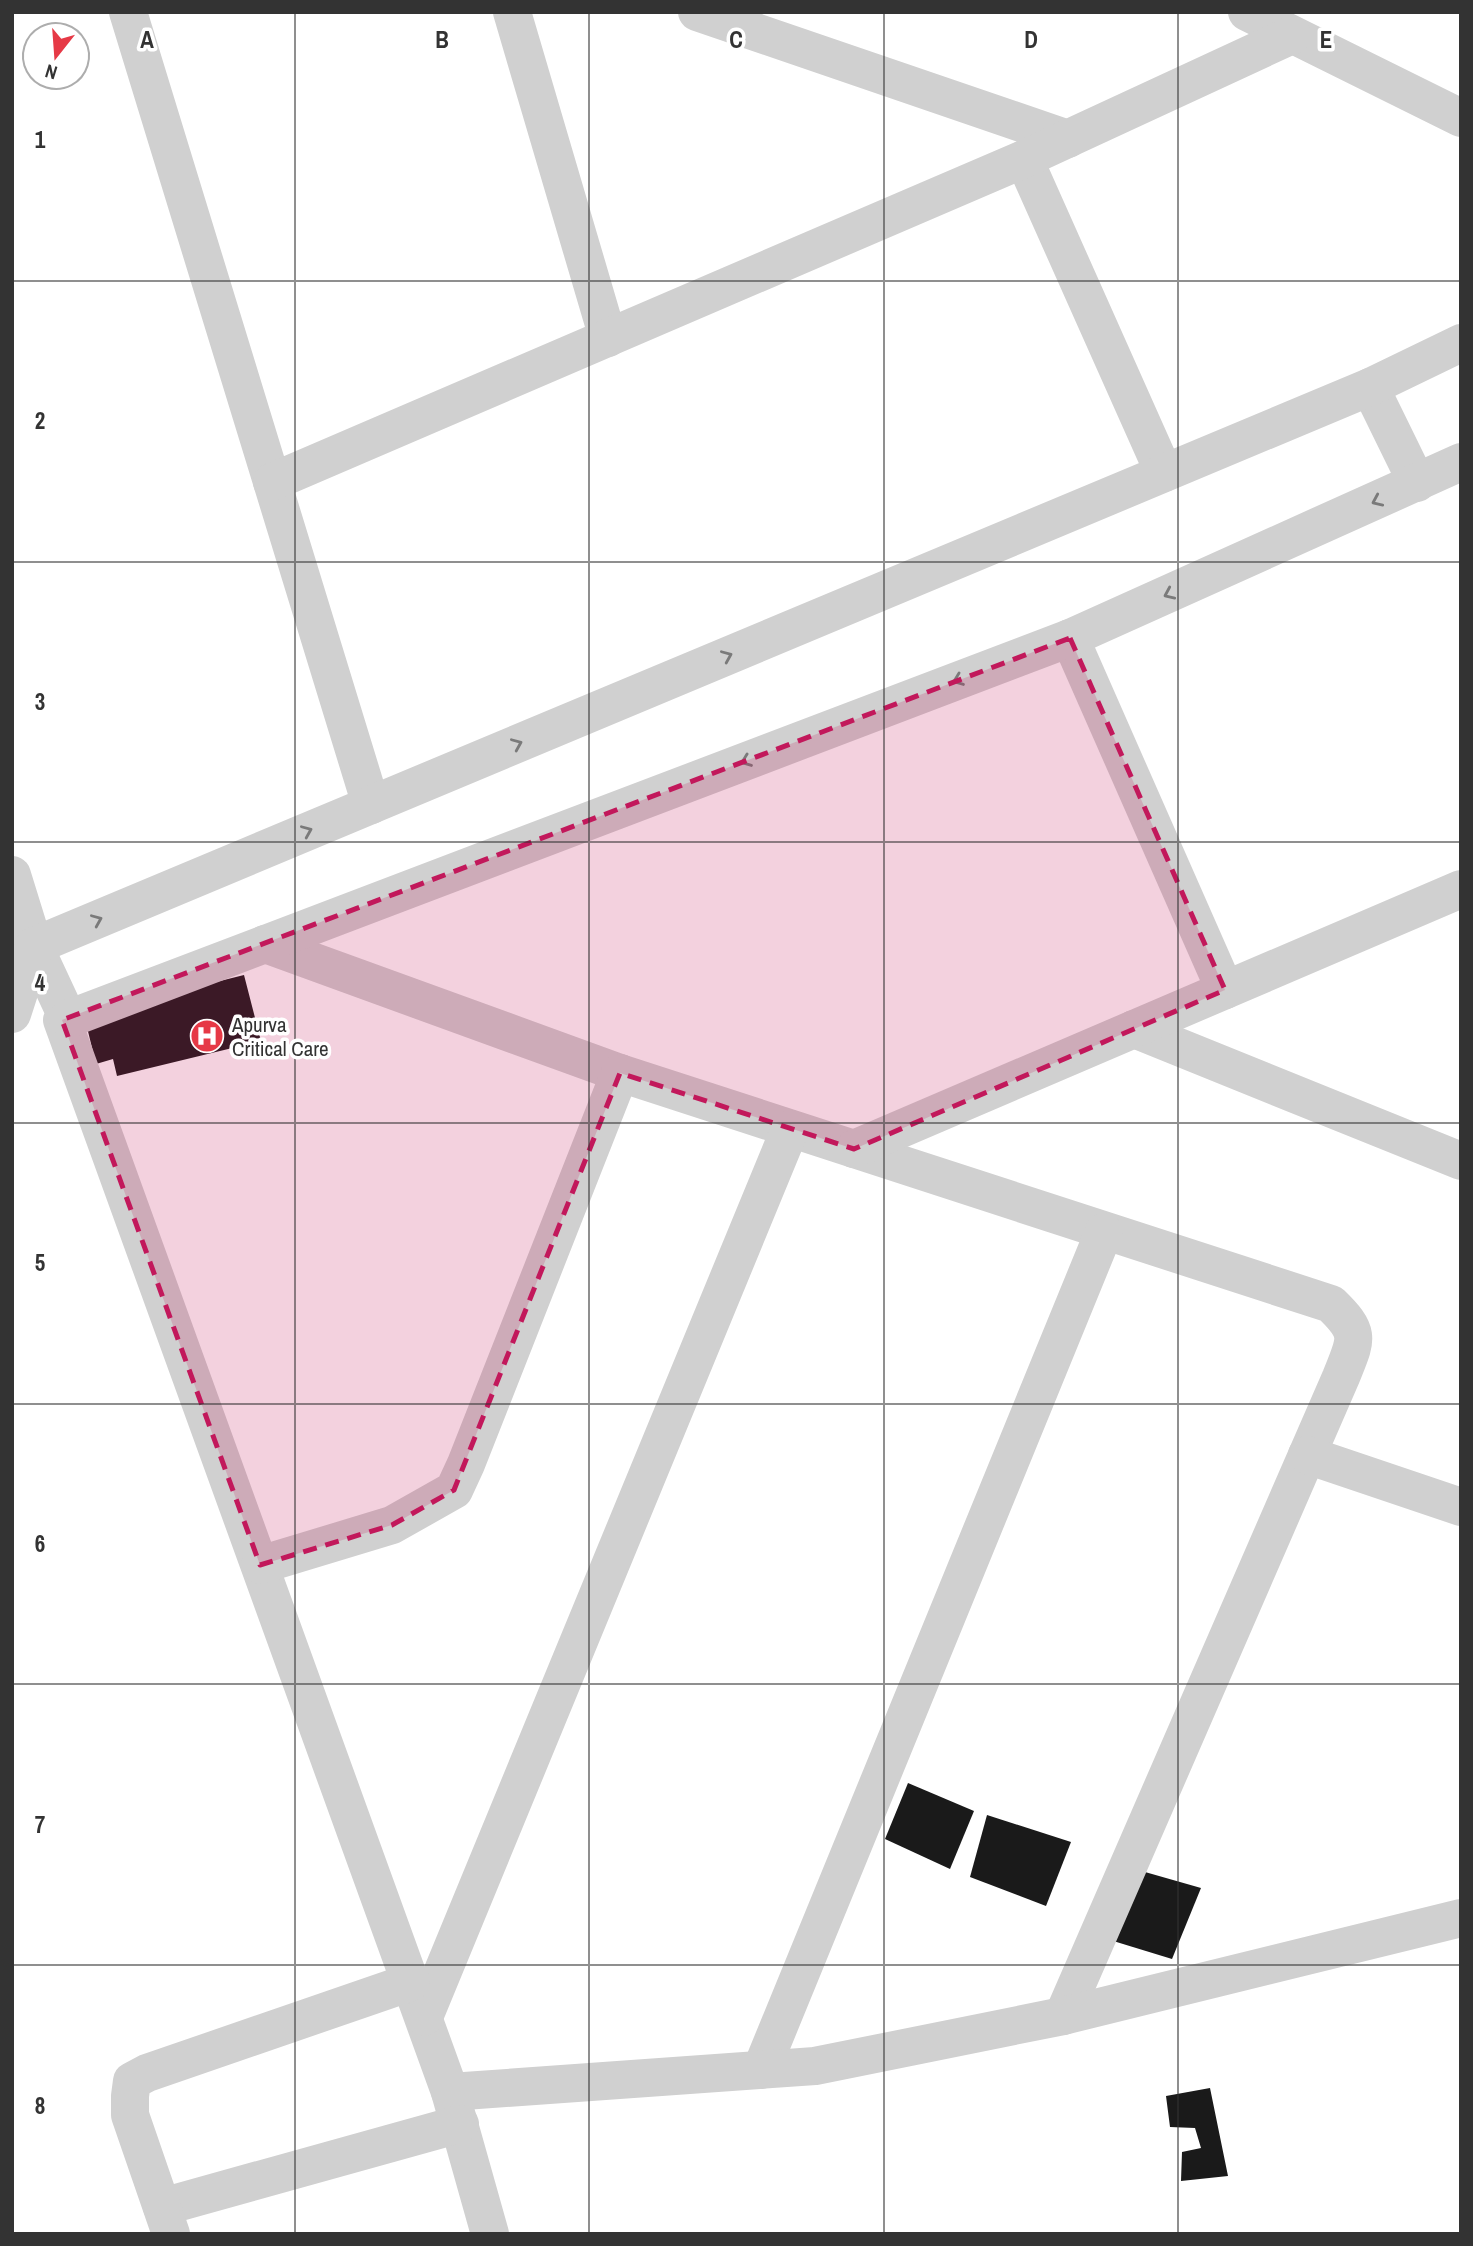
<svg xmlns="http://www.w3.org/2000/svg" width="1473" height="2246" font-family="'Archivo Narrow',sans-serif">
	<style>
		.building { fill: #1a1a1a }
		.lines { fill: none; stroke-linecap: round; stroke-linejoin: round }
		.minor { stroke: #d0d0d0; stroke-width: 38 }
		.oneway { stroke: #7a7a7a }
		.marked { fill: #c2185b; fill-opacity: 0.2; stroke: #c2185b; stroke-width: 5; stroke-dasharray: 14 9; stroke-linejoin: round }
		.grid { fill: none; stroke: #333; stroke-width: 2; stroke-opacity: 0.55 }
		.labels { text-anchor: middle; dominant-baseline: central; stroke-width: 7; stroke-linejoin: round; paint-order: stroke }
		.poi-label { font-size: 21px; fill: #333; stroke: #fff; text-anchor: start }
		.grid-label { font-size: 23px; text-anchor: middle; font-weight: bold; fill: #333; stroke: #fff; stroke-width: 7; stroke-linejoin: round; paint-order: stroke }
	</style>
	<rect width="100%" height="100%" fill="#fff"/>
	<g class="building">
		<polygon points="244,975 261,1041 117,1076 113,1059 96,1064 84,1015"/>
		<polygon points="908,1783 974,1811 950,1869 885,1839"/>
		<polygon points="987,1815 1071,1842 1046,1906 970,1877"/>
		<polygon points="1138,1870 1201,1888 1172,1959 1110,1940"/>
		<polygon points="1210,2088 1228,2176 1181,2181 1182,2152 1201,2148 1195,2128 1170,2127 1166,2096"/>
	</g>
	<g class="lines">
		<g class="minor">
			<polyline points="128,12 371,805"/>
			<polyline points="512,12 608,338"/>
			<polyline points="697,12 1068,139"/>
			<polyline points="1247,12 1461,118"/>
			<polyline points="1024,159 1164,473"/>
			<polyline points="1370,387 1417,483"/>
			<polyline points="272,482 1024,159 1292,35"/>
			<polyline points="1070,638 1225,990"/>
			<polyline points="12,875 34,946 68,1019 62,1020 450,2092 490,2234"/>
			<path d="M265 944 620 1073 1331 1304C1362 1334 1356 1339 1341 1377L1063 2016"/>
			<polyline points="12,1014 34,946 1370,387 1461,343"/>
			<polyline points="68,1019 1070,638 1461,462"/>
			<polyline points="1134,1029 1461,1161"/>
			<polyline points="854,1149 1461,889"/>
			<polyline points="1307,1455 1461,1507"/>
			<polyline points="260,1565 392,1525 454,1490 466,1464 620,1073"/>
			<polyline points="424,2017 790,1129"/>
			<polyline points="761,2070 1104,1232"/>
			<polyline points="450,2092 815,2066 1063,2016 1461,1918"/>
			<polyline points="162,2207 460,2124"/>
			<polyline points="171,2234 130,2115 130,2096 132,2081 147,2073 411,1982"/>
		</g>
	</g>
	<defs><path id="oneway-chevron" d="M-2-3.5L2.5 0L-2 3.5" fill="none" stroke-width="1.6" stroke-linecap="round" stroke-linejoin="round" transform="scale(1.75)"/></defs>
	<g class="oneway">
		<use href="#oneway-chevron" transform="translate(1377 501) rotate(156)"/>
		<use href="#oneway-chevron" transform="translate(1169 594) rotate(156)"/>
		<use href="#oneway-chevron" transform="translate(727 656) rotate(-23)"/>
		<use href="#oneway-chevron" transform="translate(958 680) rotate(159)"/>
		<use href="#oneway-chevron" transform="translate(517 744) rotate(-23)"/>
		<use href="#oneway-chevron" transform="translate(746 761) rotate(159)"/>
		<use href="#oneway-chevron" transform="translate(307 831) rotate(-23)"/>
		<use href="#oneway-chevron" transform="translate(97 920) rotate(-23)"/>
	</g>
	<path class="marked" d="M1070 638 1225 990 854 1149 620 1073 454 1490 392 1525 260 1565 62 1020Z"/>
	<path class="grid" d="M295 12V2234M589 12V2234M884 12V2234M1178 12V2234M12 281H1461M12 562H1461M12 842H1461M12 1123H1461M12 1404H1461M12 1684H1461M12 1965H1461"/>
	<defs>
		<symbol id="hospital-disc" viewBox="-11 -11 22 22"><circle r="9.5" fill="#e63946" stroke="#fff"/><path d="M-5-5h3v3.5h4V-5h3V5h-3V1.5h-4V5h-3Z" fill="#fff"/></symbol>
	</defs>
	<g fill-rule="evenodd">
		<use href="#hospital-disc" x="188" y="1017" width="38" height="38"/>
	</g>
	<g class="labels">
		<g class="poi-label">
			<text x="232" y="1024">Apurva<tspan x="232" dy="24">Critical Care</tspan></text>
		</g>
	</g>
	<g class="grid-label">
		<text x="147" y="48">A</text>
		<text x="442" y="48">B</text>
		<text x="736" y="48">C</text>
		<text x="1031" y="48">D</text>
		<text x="1326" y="48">E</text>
		<text x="40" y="148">1</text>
		<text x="40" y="429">2</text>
		<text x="40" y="710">3</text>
		<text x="40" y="991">4</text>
		<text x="40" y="1271">5</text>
		<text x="40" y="1552">6</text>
		<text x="40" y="1833">7</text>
		<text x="40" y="2114">8</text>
	</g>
	<rect width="1473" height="2246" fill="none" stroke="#333333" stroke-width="28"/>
	<g transform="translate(56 56) rotate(197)"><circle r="33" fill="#ffffff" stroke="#adadad" stroke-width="2"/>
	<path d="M0-5L12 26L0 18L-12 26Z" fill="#e63946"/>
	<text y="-10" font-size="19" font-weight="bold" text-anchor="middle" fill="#333333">N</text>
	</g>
</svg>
